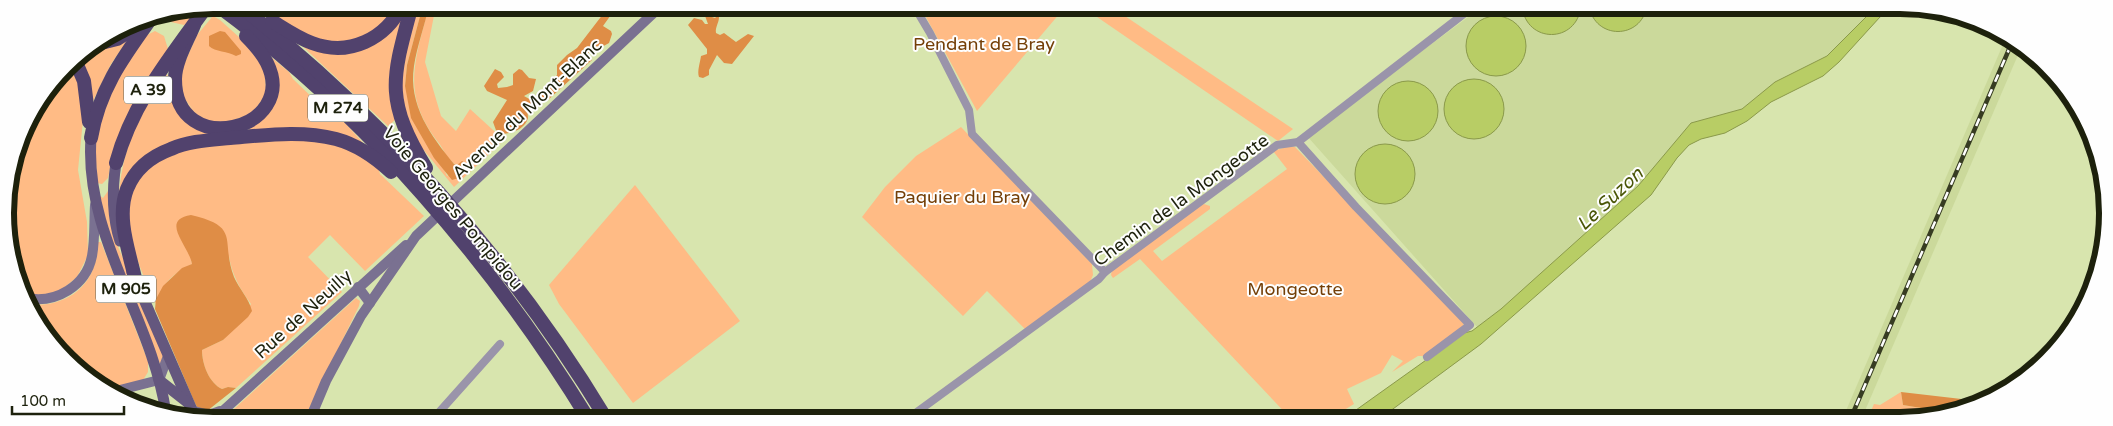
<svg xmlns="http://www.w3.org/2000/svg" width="2113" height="426" font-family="'Varela Round',sans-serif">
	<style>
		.built { fill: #cbd99b }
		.green { fill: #ffbb85 }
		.forest { fill: #df8d46 }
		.water { fill: #b8cd65; stroke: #8a994a }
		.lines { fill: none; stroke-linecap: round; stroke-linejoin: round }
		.street { stroke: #9a94aa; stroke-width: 8 }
		.secondary { stroke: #7a7191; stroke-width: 10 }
		.primary { stroke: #64577e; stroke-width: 11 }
		.highway { stroke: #51426d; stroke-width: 14 }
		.rail-casing { stroke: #373c22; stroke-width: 4.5 }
		.rail { stroke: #fefefe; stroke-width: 2.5; stroke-dasharray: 8; stroke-linecap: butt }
		.labels { text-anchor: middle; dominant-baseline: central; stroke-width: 4; stroke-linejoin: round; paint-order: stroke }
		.shield { fill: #fefefe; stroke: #606355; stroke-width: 1 }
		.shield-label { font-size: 16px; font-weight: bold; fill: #1d210c }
		.park-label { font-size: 18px; fill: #743f07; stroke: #fefefe }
		.street-label { font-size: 18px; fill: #1d210c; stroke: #fefefe }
		.water-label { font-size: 19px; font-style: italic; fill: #4a5607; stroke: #fefefe }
		.rim { fill: none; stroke: #1d210c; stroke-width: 6 }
	</style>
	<rect width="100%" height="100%" fill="#d8e5ae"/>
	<g class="built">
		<polygon points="1483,6 1876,7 1827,56 1775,82 1742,109 1691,123 1638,186 1501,309 1477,327 1307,136"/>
		<polygon points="2007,35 2021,48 1861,420 1842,420"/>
	</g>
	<g class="green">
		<polygon points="257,5 397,5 391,16 363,38 336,43 314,39"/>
		<path d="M417 5H423L407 65 405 86 447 176 464 165 463 162 457 165C447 161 444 149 438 142 400 92 416 60 429 5H436L425 62 441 116 456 131 470 109 504 140 454 187 413 137 406 122 399 80Z"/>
		<polygon points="920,6 1066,6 977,111"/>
		<polygon points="1081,6 1110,6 1293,129 1278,141"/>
		<polygon points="200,8 191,20 184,25 171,22 167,14"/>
		<polygon points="402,15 392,106 395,120 388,126 298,42 332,53"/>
		<polygon points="213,16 220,20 249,46 265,68 266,94 253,113 220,125 199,117 183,97 181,71 197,35"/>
		<polygon points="155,31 164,36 168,49 114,149 108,178 102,184 97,183 95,142 110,89 143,37"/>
		<polygon points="127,41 111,64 93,101 78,58 95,47"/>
		<polygon points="271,57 289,72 293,79 318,103 346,124 365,145 246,132 259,121"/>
		<polygon points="71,62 82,88 84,110 78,170 87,222 88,255 77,277 60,291 45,295 27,295 24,293 16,280 5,200 21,133 66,66"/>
		<path d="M167 74 170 84 216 135 185 140 119 193C124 144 139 113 167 74Z"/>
		<polygon points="961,127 1092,264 1093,275 1090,282 1025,329 987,291 963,316 862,217 885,187 916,156"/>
		<path d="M306 137 349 149 378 167 380 174 424 216 365 271 330 235 308 257 342 292 236 388 228 387 222 389C209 383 202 364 202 350L223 340 251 304C240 289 232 275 229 256L183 241 191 257 192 264C174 273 162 283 156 304 127 243 102 173 188 148 199 145 214 145 226 144 252 142 279 140 306 137Z"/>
		<polygon points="1290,146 1295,147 1463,321 1464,327 1424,356 1418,356 1392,372 1403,361 1392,355 1381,373 1347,389 1354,404 1328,420 1292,420 1140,259 1113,278 1111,275 1112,270 1199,206 1204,204 1210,206 1210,209 1153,251 1162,261 1287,169 1273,151"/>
		<polygon points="635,185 740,321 633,403 559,304 549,285"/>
		<polygon points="108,191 116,242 164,354 163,362 160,364 110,240 99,195 103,198"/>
		<path d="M98 242H101L148 361V372L143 380 107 389 56 350 30 304C52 307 76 298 88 279 95 269 96 254 98 242Z"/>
		<polygon points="356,298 360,301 359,306 304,419 223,419"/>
		<polygon points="1901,392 1903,405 1921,408 1925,417 1914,421 1867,420 1874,404 1880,405"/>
	</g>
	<g class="forest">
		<path d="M423 5H429C425 25 417 46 414 66 408 105 431 136 454 164L457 165 462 161 464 162 465 173 462 177 452 180 434 158 411 118 405 86 407 65Z"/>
		<polygon points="610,5 618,5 603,26 611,31 612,34 609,43 600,48 597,46 586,55 592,60 549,99 546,101 542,98 540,94 557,75 557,65 567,55 577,48"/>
		<path d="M701 5 709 6 712 17 715 18 718 15 719 17C719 23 715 27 716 33L720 35 724 33 736 42 748 34 754 36 732 64 724 63 717 55 709 70V75L703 78 699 77C697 71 700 63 701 56L707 54V49L688 25 694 18 702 20 705 24H708Z"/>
		<path d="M220 31 225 32 241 51V54L236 56C228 51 215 52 209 46V36Z"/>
		<path d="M495 69 501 72 504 77 497 84 498 88 507 87 513 85V74L519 69 522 70 529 78 536 79 533 91 524 96 531 100 535 106 532 110H528C527 113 528 115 528 118 525 130 507 136 497 133L493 122 507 100 487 91 484 86Z"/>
		<path d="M191 215C242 227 220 240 234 277 239 289 249 298 252 311L248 317 223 340 202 350C202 364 209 383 222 389L228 387 236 388 207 411 197 407 194 401 155 309 156 299 163 286 182 268 192 264C189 246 159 220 191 215Z"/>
		<polygon points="1901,392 1970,400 1971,405 1925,417 1921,408 1903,405"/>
	</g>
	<g class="water">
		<path d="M1522 6H1581C1577 44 1526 44 1522 6Z"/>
		<path d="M1589 6H1647C1641 40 1595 40 1589 6Z"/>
		<polygon points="1876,7 1892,7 1880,17 1839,62 1823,76 1771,102 1747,121 1725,133 1701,139 1689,145 1677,158 1651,195 1481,344 1378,420 1342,420 1464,333 1472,331 1501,309 1638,186 1691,123 1742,109 1775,82 1827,56"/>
		<circle cx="1496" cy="46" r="30"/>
		<circle cx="1474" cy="109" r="30"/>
		<circle cx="1408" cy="111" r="30"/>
		<circle cx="1385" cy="174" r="30"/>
	</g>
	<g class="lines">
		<g class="street">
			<polyline points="914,6 930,33 969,110 972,134 1105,272"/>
			<polyline points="1298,142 1356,207 1470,325 1427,357"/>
			<polyline points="433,419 500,344"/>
			<polyline points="906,420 1099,279 1105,272 1277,145 1298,142 1474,6"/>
		</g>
		<g class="secondary">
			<polyline points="358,287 370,303"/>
			<path d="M26 298C56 304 86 286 92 256 95 240 94 222 95 205"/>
			<polyline points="112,392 159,380 168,356"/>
			<polyline points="194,411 209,415 220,411"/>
			<polyline points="214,419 406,245"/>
			<polyline points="310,419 326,381 361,316 416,236 662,5"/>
		</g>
		<g class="primary">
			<path d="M91 138C84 237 152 318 166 413"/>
			<path d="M116 163C112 189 112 216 120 241"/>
			<polyline points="132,272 196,419"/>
			<polyline points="159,380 187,402"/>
		</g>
		<g class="highway">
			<path d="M217 5C365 114 493 263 589 420"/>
			<path d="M239 5C387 122 509 258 607 420"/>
			<path d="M412 5C392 79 384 99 426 168"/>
			<path d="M272 21C285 29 298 38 312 43 349 57 386 39 402 5"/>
			<path d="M194 25C187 42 175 62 175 79 175 161 300 130 267 63 262 53 254 44 246 36"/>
			<polyline points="101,43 117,39 145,21"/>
			<polyline points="75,60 84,81 89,122"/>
			<path d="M91 138C99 89 124 56 152 17"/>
			<path d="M116 163C132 103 171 56 207 6"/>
			<path d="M135 278C129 251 116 217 127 189 135 169 152 156 171 149 189 141 211 140 230 138 266 135 302 130 336 139 358 145 375 157 391 172"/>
		</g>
		<defs>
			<polyline id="rail" points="1850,420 2013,40"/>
		</defs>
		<use href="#rail" class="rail-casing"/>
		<use href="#rail" class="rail"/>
	</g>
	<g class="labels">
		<g class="shield">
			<rect x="124" y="76.5" width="48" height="27" rx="4"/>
			<rect x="308" y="94.5" width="60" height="27" rx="4"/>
			<rect x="96" y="275.5" width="60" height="27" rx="4"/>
		</g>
		<g class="shield-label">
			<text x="148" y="90">A 39</text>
			<text x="338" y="108">M 274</text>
			<text x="126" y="289">M 905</text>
		</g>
		<g class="park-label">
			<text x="984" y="44">Pendant de Bray</text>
			<text x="962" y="197">Paquier du Bray</text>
			<text x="1295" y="289">Mongeotte</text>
		</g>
		<g class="street-label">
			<text transform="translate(527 109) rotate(-43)">Avenue du Mont-Blanc</text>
			<text transform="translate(1181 200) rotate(-36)">Chemin de la Mongeotte</text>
			<text transform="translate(453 208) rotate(50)">Voie Georges Pompidou</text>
			<text transform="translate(303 314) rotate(-42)">Rue de Neuilly</text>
		</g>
		<g class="water-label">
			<text transform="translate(1610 199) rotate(-43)">Le Suzon</text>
		</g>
	</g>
	<path d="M0 0H2113V426H0ZM213 14H1900A199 199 0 0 1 2099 213V213A199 199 0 0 1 1900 412H213A199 199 0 0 1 14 213V213A199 199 0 0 1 213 14Z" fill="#fefefe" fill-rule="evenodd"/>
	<path class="rim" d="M213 14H1900A199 199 0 0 1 2099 213V213A199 199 0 0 1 1900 412H213A199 199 0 0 1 14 213V213A199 199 0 0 1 213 14Z"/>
	<path d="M12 406v8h112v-8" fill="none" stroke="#1d210c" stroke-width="2.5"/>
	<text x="20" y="406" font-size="15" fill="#1d210c" stroke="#fefefe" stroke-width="4" paint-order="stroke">100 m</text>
</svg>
